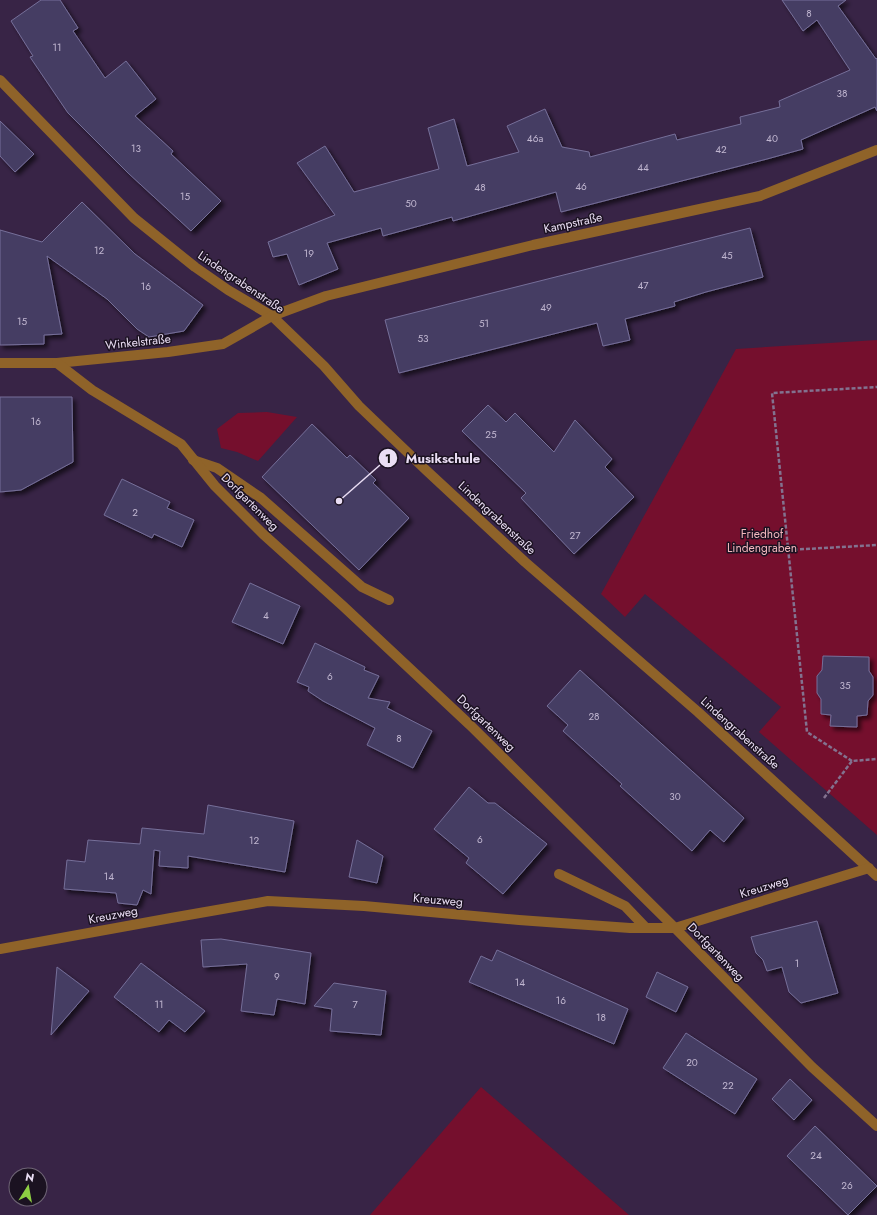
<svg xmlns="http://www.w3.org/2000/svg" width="877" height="1215" font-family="Jost,sans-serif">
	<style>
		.green { fill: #750f2d }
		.building { fill: #443d64; stroke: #766f99; filter: url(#shadow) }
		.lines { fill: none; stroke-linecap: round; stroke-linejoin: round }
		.path { stroke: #83728f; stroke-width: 2.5; stroke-dasharray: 4 2; stroke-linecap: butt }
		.service { stroke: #8f6329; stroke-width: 10 }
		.minor { stroke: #8f6329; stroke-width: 10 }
		.labels { text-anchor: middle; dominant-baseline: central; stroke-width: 3; stroke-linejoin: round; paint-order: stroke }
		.number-label { font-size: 10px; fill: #c0b6d0 }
		.street-label { font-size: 12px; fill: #eadef4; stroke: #1b1221 }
		.park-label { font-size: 12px; fill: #f3b6bd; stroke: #1b1221 }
		.leader { fill: none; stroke: #eadef4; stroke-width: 1.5 }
		.callout-dot { fill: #eadef4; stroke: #1b1221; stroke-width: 1.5 }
		.mark-label { font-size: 12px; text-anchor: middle; font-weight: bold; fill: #111 }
		.callout-label { font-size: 13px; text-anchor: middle; font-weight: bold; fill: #eadef4; stroke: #1b1221; stroke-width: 3; stroke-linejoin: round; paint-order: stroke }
	</style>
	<defs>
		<filter id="shadow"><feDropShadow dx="3.5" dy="3.5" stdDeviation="2" flood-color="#0009"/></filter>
	</defs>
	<rect width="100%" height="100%" fill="#382446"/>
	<g class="green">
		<polygon points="877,340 877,835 759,732 781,707 645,594 625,617 601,594 736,349"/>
		<polygon points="267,412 297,417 258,461 237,452 221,448 217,429 238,413"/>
		<polygon points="481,1087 629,1215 370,1215"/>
	</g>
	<g class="building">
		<polygon points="41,0 60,0 78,28 73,31 105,78 126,61 156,99 135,116 173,151 171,154 221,201 191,231 128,173 68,113 30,57 33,56 11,21"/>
		<polygon points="782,0 846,0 838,6 876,59 877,58 877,111 875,107 801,140 803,149 767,159 561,212 556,192 453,221 452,217 383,236 381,228 327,243 338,269 299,285 287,254 273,257 268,242 335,215 297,163 325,146 354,192 439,169 428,128 454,119 467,166 519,152 507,126 545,109 562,147 589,152 590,157 675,134 677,140 741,124 740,117 780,107 779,101 850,70 817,20 803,31"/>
		<polygon points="0,121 34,154 15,172 0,156"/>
		<polygon points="82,202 135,254 203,305 184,331 149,337 137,329 107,299 47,256 62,334 44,335 44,344 0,345 0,230 42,242"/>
		<polygon points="750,228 763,277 706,292 674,302 675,306 625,319 630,340 603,346 597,323 399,373 385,320"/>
		<polygon points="0,397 72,397 73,462 21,490 0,492"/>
		<polygon points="488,405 506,422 515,413 554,452 575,420 612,459 605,467 634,497 574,554 521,498 526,493 462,431"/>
		<polygon points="312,424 347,458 350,455 376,480 373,483 409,518 359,570 262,477"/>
		<polygon points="122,479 170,502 167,508 194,520 182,547 154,534 152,538 104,515"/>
		<polygon points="250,583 300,606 283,644 232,622"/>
		<polygon points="315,643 365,667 364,670 379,676 368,698 390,702 387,708 432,731 413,768 367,745 375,728 323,701 308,691 309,687 297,682"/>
		<polygon points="823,656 869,657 869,671 873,677 873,695 868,701 867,715 857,716 857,727 830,726 831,715 821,714 821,699 817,693 817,676 822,670"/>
		<polygon points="580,670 744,818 724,842 710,830 692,851 620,786 622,784 563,731 568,725 547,706"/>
		<polygon points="469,787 488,803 495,803 547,844 503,894 466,863 469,858 434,829"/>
		<polygon points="208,805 294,821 285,872 188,856 188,868 159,866 160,851 154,850 151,894 143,890 137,905 118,903 116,893 64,889 67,860 85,862 88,840 140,844 142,828 204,834"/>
		<polygon points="357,840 383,856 377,883 349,877"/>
		<polygon points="817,921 838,993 801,1003 789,992 782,967 767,971 763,960 756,953 751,937"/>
		<polygon points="221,939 311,953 305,1004 277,999 274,1015 241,1011 247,964 203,967 201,940"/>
		<polygon points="497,950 628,1009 614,1044 469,982 481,956 492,961"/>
		<polygon points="141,963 205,1011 185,1032 169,1020 159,1032 114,997"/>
		<polygon points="57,967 89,991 51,1035"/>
		<polygon points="657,972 688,987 676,1012 646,997"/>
		<polygon points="334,983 386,991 381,1035 330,1031 332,1009 314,1006"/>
		<polygon points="686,1033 757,1079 735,1114 663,1068"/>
		<polygon points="790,1079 812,1100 794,1120 772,1099"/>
		<polygon points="815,1126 877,1186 848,1215 787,1156"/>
	</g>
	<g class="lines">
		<g class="path">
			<polyline points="788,550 877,545"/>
			<polyline points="852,761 807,732 772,393 877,387"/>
			<polyline points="824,798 852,761 877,759"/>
		</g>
		<g class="service">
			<polyline points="193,460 217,468 261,498 362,587 389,600"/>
			<polyline points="559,874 625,906 646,928"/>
		</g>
		<g class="minor">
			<polyline points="0,80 134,218 195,267 228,290 272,316 324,366 359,406 427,471 525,562 698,712 877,876"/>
			<polyline points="0,363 57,363 168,352 223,344 272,316 326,296 533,245 760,196 877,150"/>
			<polyline points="57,363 92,390 181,444 215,486 263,534 343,606 470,725 675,928 812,1067 877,1126"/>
			<polyline points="0,949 171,918 268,901 364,906 519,920 630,928 675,928 869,868"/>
		</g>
	</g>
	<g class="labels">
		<g class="number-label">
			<text x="809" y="13">8</text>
			<text x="57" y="47">11</text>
			<text x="842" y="93">38</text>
			<text x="535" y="138">46a</text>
			<text x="772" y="138">40</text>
			<text x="136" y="148">13</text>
			<text x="721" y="149">42</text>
			<text x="643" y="167">44</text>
			<text x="581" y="186">46</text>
			<text x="480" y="187">48</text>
			<text x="185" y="196">15</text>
			<text x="411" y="203">50</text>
			<text x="99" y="250">12</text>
			<text x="309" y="253">19</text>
			<text x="727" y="255">45</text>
			<text x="643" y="285">47</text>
			<text x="146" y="286">16</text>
			<text x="546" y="307">49</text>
			<text x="22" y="321">15</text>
			<text x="484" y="323">51</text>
			<text x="423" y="338">53</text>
			<text x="36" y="421">16</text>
			<text x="491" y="434">25</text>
			<text x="135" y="512">2</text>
			<text x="575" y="535">27</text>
			<text x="266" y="615">4</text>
			<text x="330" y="676">6</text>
			<text x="845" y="685">35</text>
			<text x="594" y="716">28</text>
			<text x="399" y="738">8</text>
			<text x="675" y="796">30</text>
			<text x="480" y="839">6</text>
			<text x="254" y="840">12</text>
			<text x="109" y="876">14</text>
			<text x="797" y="963">1</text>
			<text x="277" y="976">9</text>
			<text x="520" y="982">14</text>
			<text x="561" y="1000">16</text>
			<text x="159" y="1004">11</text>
			<text x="355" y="1004">7</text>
			<text x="601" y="1017">18</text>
			<text x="692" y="1062">20</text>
			<text x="728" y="1085">22</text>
			<text x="816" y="1155">24</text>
			<text x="847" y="1185">26</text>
		</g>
		<g class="street-label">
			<text transform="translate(573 223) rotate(-12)">Kampstraße</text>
			<text transform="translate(241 282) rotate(34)">Lindengrabenstraße</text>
			<text transform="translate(138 342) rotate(-6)">Winkelstraße</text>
			<text transform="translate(250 502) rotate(45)">Dorfgartenweg</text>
			<text transform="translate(497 518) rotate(43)">Lindengrabenstraße</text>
			<text transform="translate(486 723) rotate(44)">Dorfgartenweg</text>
			<text transform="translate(740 733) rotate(42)">Lindengrabenstraße</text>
			<text transform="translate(764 887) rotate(-17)">Kreuzweg</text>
			<text transform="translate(438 900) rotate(5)">Kreuzweg</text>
			<text transform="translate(113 915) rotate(-11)">Kreuzweg</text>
			<text transform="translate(716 952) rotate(46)">Dorfgartenweg</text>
		</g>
		<g class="park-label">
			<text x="762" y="534">Friedhof<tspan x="762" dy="14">Lindengraben</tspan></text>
		</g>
	</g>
	<path class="leader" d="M339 501L388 458"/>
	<g class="callout-dot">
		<circle cx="339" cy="501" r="4"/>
		<circle cx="388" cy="458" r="10"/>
	</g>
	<g class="mark-label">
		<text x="388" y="463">1</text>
	</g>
	<g class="callout-label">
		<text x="443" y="463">Musikschule</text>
	</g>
	<g transform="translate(28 1187) rotate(11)"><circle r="19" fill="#1b1221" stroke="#6e6475"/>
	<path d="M0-3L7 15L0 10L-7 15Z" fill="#8ece43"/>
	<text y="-6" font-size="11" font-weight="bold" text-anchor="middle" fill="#eadef4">N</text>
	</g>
</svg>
